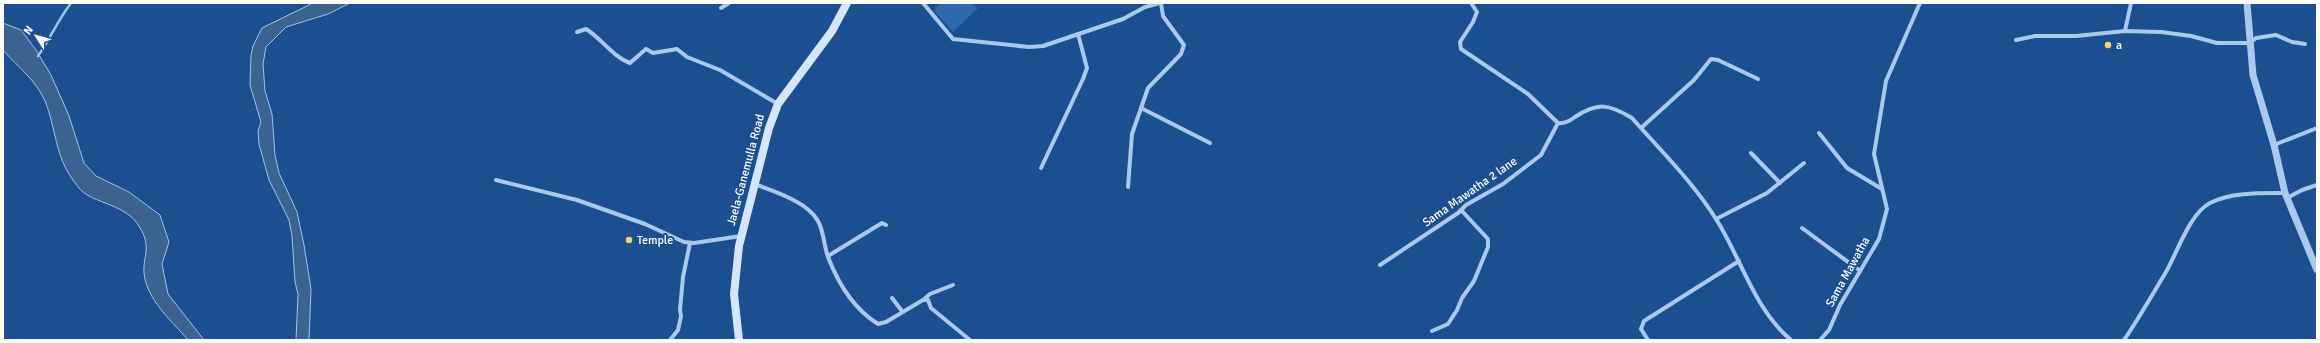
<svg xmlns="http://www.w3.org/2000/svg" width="2320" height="343" font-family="Signika,sans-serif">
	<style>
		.green { fill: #2e69ad }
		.water { fill: #3c6290; stroke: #9cc4f0 }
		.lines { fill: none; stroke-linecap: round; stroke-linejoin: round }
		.stream { stroke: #9cc4f0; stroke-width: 2.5 }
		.minor { stroke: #a9c9ee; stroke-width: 4 }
		.tertiary { stroke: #a9c9ee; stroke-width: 7 }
		.secondary { stroke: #d6e6fa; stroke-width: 8 }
		.poi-dot { fill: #ffd166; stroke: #1b4f8f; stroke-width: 1.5 }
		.labels { text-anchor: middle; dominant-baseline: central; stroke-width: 4; stroke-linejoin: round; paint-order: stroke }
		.poi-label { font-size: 12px; fill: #fff; stroke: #1b4f8f; text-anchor: start }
		.street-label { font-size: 12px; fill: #fff; stroke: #1b4f8f }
	</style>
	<rect width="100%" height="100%" fill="#1b4f8f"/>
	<polygon class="green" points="941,3 969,3 978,8 953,32 936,13 935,9"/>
	<g class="water">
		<polygon points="313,3 350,3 328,14 286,27 266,47 263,64 265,91 272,114 275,155 279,173 297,212 304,245 311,289 309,340 296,340 298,294 295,282 292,236 289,220 269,180 259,144 258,131 261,122 250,85 251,55 253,46 262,28"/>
		<path d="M3 23 21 30 36 50 51 75 69 116 84 163 96 176 129 192 160 215 169 242 162 264 168 294 204 340H188C172 321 151 304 145 279 140 258 154 250 139 226 126 205 98 204 83 192 79 189 76 184 73 180 55 156 56 128 45 101 36 80 18 67 3 50Z"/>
	</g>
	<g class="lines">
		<path class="stream" d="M38 56C50 39 58 20 71 3"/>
		<g class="minor">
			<polyline points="923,3 953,39 1029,47 1043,46 1123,19 1145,7 1160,3"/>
			<path d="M1471 3 1477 12 1473 22 1460 42 1461 49 1528 94 1558 123C1565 124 1570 121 1575 117 1598 102 1609 104 1632 118 1661 151 1693 182 1716 219 1741 258 1754 309 1791 340"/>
			<polyline points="721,8 729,3"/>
			<polyline points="2125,31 2131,3"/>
			<path d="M577 32 586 29C601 38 613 57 630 63L646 49 653 53 677 49 687 57 720 70 778 104"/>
			<polyline points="2016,40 2035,36 2076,36 2125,31 2161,32 2191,36 2217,43 2250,43 2256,38 2276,35 2292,42 2305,44"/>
			<polyline points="1141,108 1210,143"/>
			<polyline points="1641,128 1694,80 1711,59 1718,60 1758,79"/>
			<polyline points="1819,133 1847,168 1882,189"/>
			<polyline points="2274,145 2317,128"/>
			<polyline points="1751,153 1780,183"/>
			<polyline points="1041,168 1083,79 1087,68 1078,34"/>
			<polyline points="496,180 577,200 645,224 684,242 694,243 741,236"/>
			<path d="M754 184C774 191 808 202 818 221 824 232 824 246 828 257 838 283 854 309 878 324L886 322 923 300H928L931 308 970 340"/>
			<polyline points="1128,187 1132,134 1148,88 1181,54 1184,45 1163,16 1161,3"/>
			<polyline points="2287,198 2302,190 2317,185"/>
			<polyline points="1716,219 1767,193 1804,163"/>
			<polyline points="1802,228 1859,270"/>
			<polyline points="828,256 882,223 886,225"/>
			<polyline points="1380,265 1458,213 1466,205 1503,184 1541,155 1558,123"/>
			<polyline points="892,298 902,311"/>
			<polyline points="923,300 930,294 953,285"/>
			<polyline points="1432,331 1448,324 1457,310 1462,298 1474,281 1488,247 1488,239 1461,210"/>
			<polyline points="670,340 678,330 681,316 680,310 683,277 690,243"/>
			<polyline points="1648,340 1641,329 1644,321 1739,261"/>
			<polyline points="1820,340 1829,330 1840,305 1879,239 1887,209 1874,154 1886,81 1920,3"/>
			<path d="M2124 340C2139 318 2152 295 2166 272 2177 253 2190 213 2210 203 2231 192 2261 193 2285 193"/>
		</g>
		<polyline class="tertiary" points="2247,3 2253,75 2274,145 2285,193 2317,270"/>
		<polyline class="secondary" points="739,340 734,294 739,246 769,128 778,104 832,31 847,3"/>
	</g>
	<g class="poi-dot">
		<circle cx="2108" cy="45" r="4"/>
		<circle cx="629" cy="240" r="4"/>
	</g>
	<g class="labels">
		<g class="poi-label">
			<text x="2116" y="45">a</text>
			<text x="637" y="240">Temple</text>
		</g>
		<g class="street-label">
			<text transform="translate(746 170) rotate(-75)">Jaela-Ganemulla Road</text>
			<text transform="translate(1470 192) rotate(-35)">Sama Mawatha 2 lane</text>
			<text transform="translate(1848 272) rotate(-61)">Sama Mawatha</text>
		</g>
	</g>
	<rect width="2320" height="343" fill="none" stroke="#ffffff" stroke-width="8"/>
	<g transform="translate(36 36) rotate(306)" stroke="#1b4f8f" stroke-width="3" paint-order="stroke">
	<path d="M0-3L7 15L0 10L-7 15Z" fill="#ffffff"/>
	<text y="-6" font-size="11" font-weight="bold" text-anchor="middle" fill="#ffffff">N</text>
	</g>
</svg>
